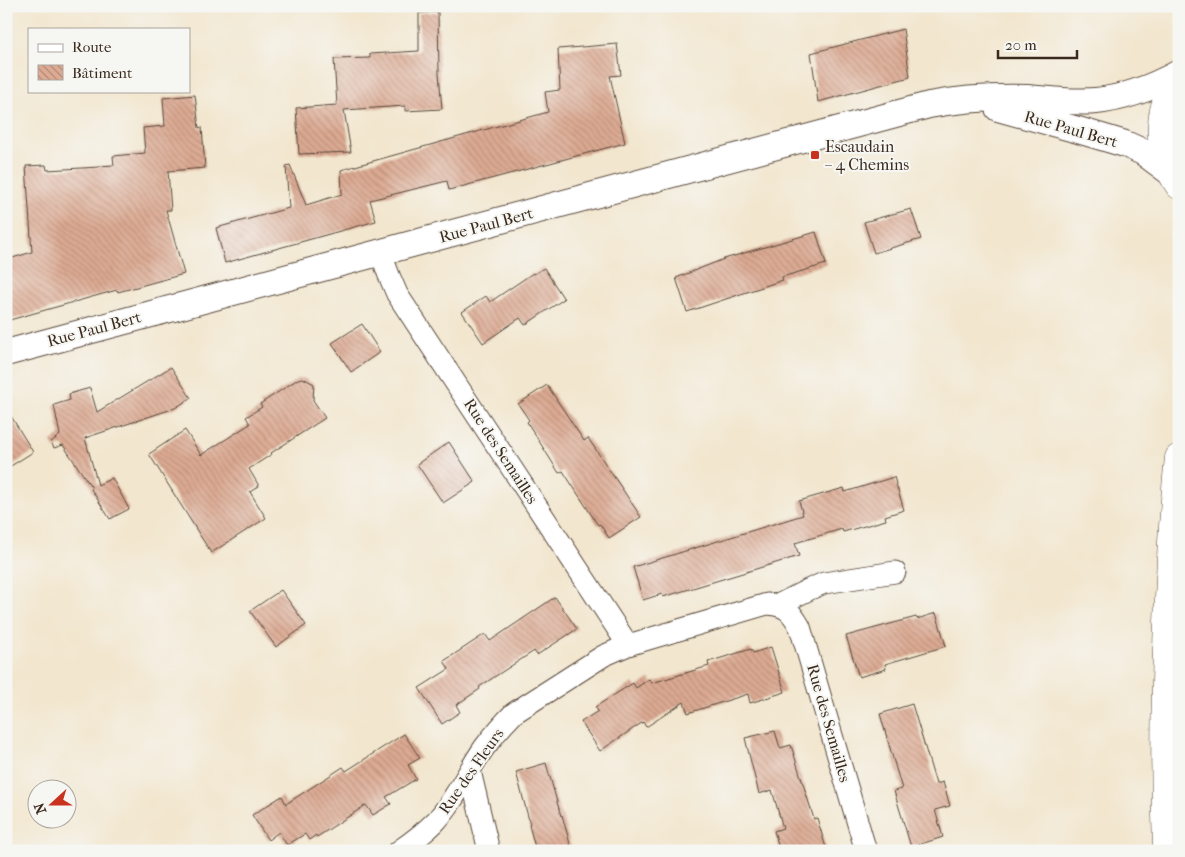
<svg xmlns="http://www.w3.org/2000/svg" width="1185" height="857" font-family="'IM FELL French Canon',serif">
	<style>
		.building { fill: url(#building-back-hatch) }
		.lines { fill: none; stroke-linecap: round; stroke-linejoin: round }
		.minor-casing { stroke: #564638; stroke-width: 23 }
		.tertiary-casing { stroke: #564638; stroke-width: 28 }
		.primary-casing { stroke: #564638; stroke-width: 29 }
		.minor { stroke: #fff; stroke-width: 21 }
		.tertiary { stroke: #fff; stroke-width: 26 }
		.primary { stroke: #fff; stroke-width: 28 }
		.poi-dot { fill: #c8321e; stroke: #f6f6f2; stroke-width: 2 }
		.labels { text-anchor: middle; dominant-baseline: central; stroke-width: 4; stroke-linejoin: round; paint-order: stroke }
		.street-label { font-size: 16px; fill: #3b2a1e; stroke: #f6f6f2 }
		.poi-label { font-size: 16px; fill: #3b2a1e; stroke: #f6f6f2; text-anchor: start }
	</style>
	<defs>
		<pattern id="building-back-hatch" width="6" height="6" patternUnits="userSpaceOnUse" patternTransform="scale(1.25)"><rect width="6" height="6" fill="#ddaa93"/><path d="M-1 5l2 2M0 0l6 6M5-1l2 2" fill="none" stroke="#b48b77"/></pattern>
	</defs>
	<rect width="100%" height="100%" fill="#f6f6f2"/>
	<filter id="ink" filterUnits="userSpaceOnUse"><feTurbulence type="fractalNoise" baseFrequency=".02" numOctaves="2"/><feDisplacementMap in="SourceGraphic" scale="10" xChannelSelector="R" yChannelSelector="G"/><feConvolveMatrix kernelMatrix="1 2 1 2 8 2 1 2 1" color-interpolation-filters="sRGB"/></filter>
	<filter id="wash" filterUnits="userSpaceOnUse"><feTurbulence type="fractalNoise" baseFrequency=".0096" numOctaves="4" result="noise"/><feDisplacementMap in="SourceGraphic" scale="20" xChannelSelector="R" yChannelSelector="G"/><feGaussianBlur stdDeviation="1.12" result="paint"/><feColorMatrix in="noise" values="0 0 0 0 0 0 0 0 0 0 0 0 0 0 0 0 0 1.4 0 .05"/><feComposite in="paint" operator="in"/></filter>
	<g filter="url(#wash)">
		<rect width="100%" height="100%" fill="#f2e6ce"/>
		<g id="blocks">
			<g class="building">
				<polygon points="438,12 439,73 442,109 405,111 405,106 344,110 351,152 299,154 296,108 337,105 334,59 370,58 370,54 419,51 419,13"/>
				<polygon points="903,29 910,77 818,102 811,53"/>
				<polygon points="617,44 621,75 610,76 625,143 449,190 447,181 370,200 376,221 225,263 216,228 289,208 286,166 290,165 306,205 342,194 341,170 548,112 545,92 560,90 558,49"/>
				<polygon points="195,95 199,128 202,127 205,168 168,171 171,210 166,210 184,274 118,292 117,290 6,321 6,260 32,252 26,166 46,165 47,170 99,167 99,166 114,165 113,156 145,153 143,128 165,126 163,98"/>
				<polygon points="911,209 921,239 874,253 864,222"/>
				<polygon points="816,232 826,264 782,277 783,280 687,312 676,278 724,259"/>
				<polygon points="544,268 564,299 525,325 520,318 483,343 462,312 486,296 490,302 533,273 534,274"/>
				<polygon points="362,324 380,352 351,372 332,343"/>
				<polygon points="171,367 191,398 175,408 85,438 98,485 112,478 129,509 110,519 91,489 92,488 63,445 54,448 51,442 60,435 54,405 70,400 69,394 90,388 97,412"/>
				<polygon points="303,378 314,384 313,400 325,418 271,453 272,454 249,469 259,486 250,492 266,518 211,553 149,454 185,430 201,455 250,424 246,417 262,407 260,404 298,379"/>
				<polygon points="547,385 584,441 588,438 641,517 609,538 600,524 598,525 563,471 559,473 527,422 529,420 518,404"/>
				<polygon points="6,408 33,452 6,469"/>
				<polygon points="449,442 475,482 443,503 417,464"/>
				<polygon points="894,477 904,510 885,516 886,520 843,532 842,529 795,543 799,556 663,597 662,594 643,600 633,567 803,515 799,501 844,488 845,492"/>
				<polygon points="281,590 306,625 276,647 250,611"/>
				<polygon points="555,597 577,629 537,655 534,651 479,687 480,689 456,705 460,712 442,724 419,688 449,669 444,661 485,634 490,641"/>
				<polygon points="936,613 946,646 885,664 886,669 859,677 846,636 916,617 917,619"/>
				<polygon points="771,647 785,692 750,703 748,694 688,713 684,702 646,727 643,722 600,751 581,722 598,711 595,707 633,683 636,688 649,679 652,683 709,666 708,662 751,649 753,653"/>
				<polygon points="912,704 936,784 943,782 950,806 935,810 943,837 911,847 894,791 902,789 880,714"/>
				<polygon points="775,731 780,748 791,745 814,819 817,818 827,851 780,851 774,831 783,828 772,790 759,794 745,738"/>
				<polygon points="404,734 420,758 408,765 416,779 386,797 391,804 373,815 366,805 317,837 316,835 309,840 305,834 287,845 279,832 268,840 252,815 282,796 286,804 343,767 346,771"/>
				<polygon points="546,763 561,816 562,815 572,851 536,851 529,825 530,824 516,772"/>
			</g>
		</g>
	</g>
	<g filter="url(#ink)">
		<use href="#blocks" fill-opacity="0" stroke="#564638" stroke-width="1"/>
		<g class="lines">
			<defs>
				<g id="minor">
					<path d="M381 253 388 273 397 294 628 645 767 604C786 605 791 611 800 627L866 851"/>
					<polyline points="778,605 810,589 824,583 895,572"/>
					<polyline points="470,771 489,851"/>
					<path d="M399 851C412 842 424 833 435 822 455 801 467 772 484 748 493 736 503 724 514 713L603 656 628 645"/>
				</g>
				<g id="tertiary">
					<polyline points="998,108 1078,130 1125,144 1143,152 1170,172"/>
					<path d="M6 353 929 105C961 99 994 97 1028 98 1050 100 1074 103 1096 101 1126 98 1153 87 1179 73"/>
				</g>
				<g id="primary">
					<path d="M1179 78C1155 111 1157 152 1179 185"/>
					<path d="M1167 851C1164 767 1165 683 1169 599 1171 552 1174 504 1179 458"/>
				</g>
			</defs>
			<use href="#minor" class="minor-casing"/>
			<use href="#tertiary" class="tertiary-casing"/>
			<use href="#primary" class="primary-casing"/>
			<use href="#minor" class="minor"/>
			<use href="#tertiary" class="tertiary"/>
			<use href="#primary" class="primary"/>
		</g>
	</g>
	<rect class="poi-dot" x="810" y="150" width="10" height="10" rx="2.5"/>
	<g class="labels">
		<g class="street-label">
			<text transform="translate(1071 129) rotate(16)">Rue Paul Bert</text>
			<text transform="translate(486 225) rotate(-15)">Rue Paul Bert</text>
			<text transform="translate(94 329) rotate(-15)">Rue Paul Bert</text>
			<text transform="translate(501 451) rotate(57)">Rue des Semailles</text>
			<text transform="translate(829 723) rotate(74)">Rue des Semailles</text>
			<text transform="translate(471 771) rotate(-55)">Rue des Fleurs</text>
		</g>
		<g class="poi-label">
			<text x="825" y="146">Escaudain<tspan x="825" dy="18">– 4 Chemins</tspan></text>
		</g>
	</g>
	<rect width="1185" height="857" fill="none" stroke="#f6f6f2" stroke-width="25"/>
	<rect x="28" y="28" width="162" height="65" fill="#f6f6f2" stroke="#aba49d"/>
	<rect x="38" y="44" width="25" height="8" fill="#ffffff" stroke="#aba49d"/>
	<text x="72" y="52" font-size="15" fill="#3b2a1e">Route</text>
	<rect x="38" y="65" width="25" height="15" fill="url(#building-back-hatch)" stroke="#aba49d"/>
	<text x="72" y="78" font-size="15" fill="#3b2a1e">Bâtiment</text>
	<g transform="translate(52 804) rotate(249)"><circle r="24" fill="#f6f6f2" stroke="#aba49d"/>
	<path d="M0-4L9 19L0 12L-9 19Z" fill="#c8321e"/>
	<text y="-8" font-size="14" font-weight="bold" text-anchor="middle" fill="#3b2a1e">N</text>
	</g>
	<path d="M998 50v8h79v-8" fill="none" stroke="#3b2a1e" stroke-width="2.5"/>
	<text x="1005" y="50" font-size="15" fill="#3b2a1e" stroke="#f6f6f2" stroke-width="4" paint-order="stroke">20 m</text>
</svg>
